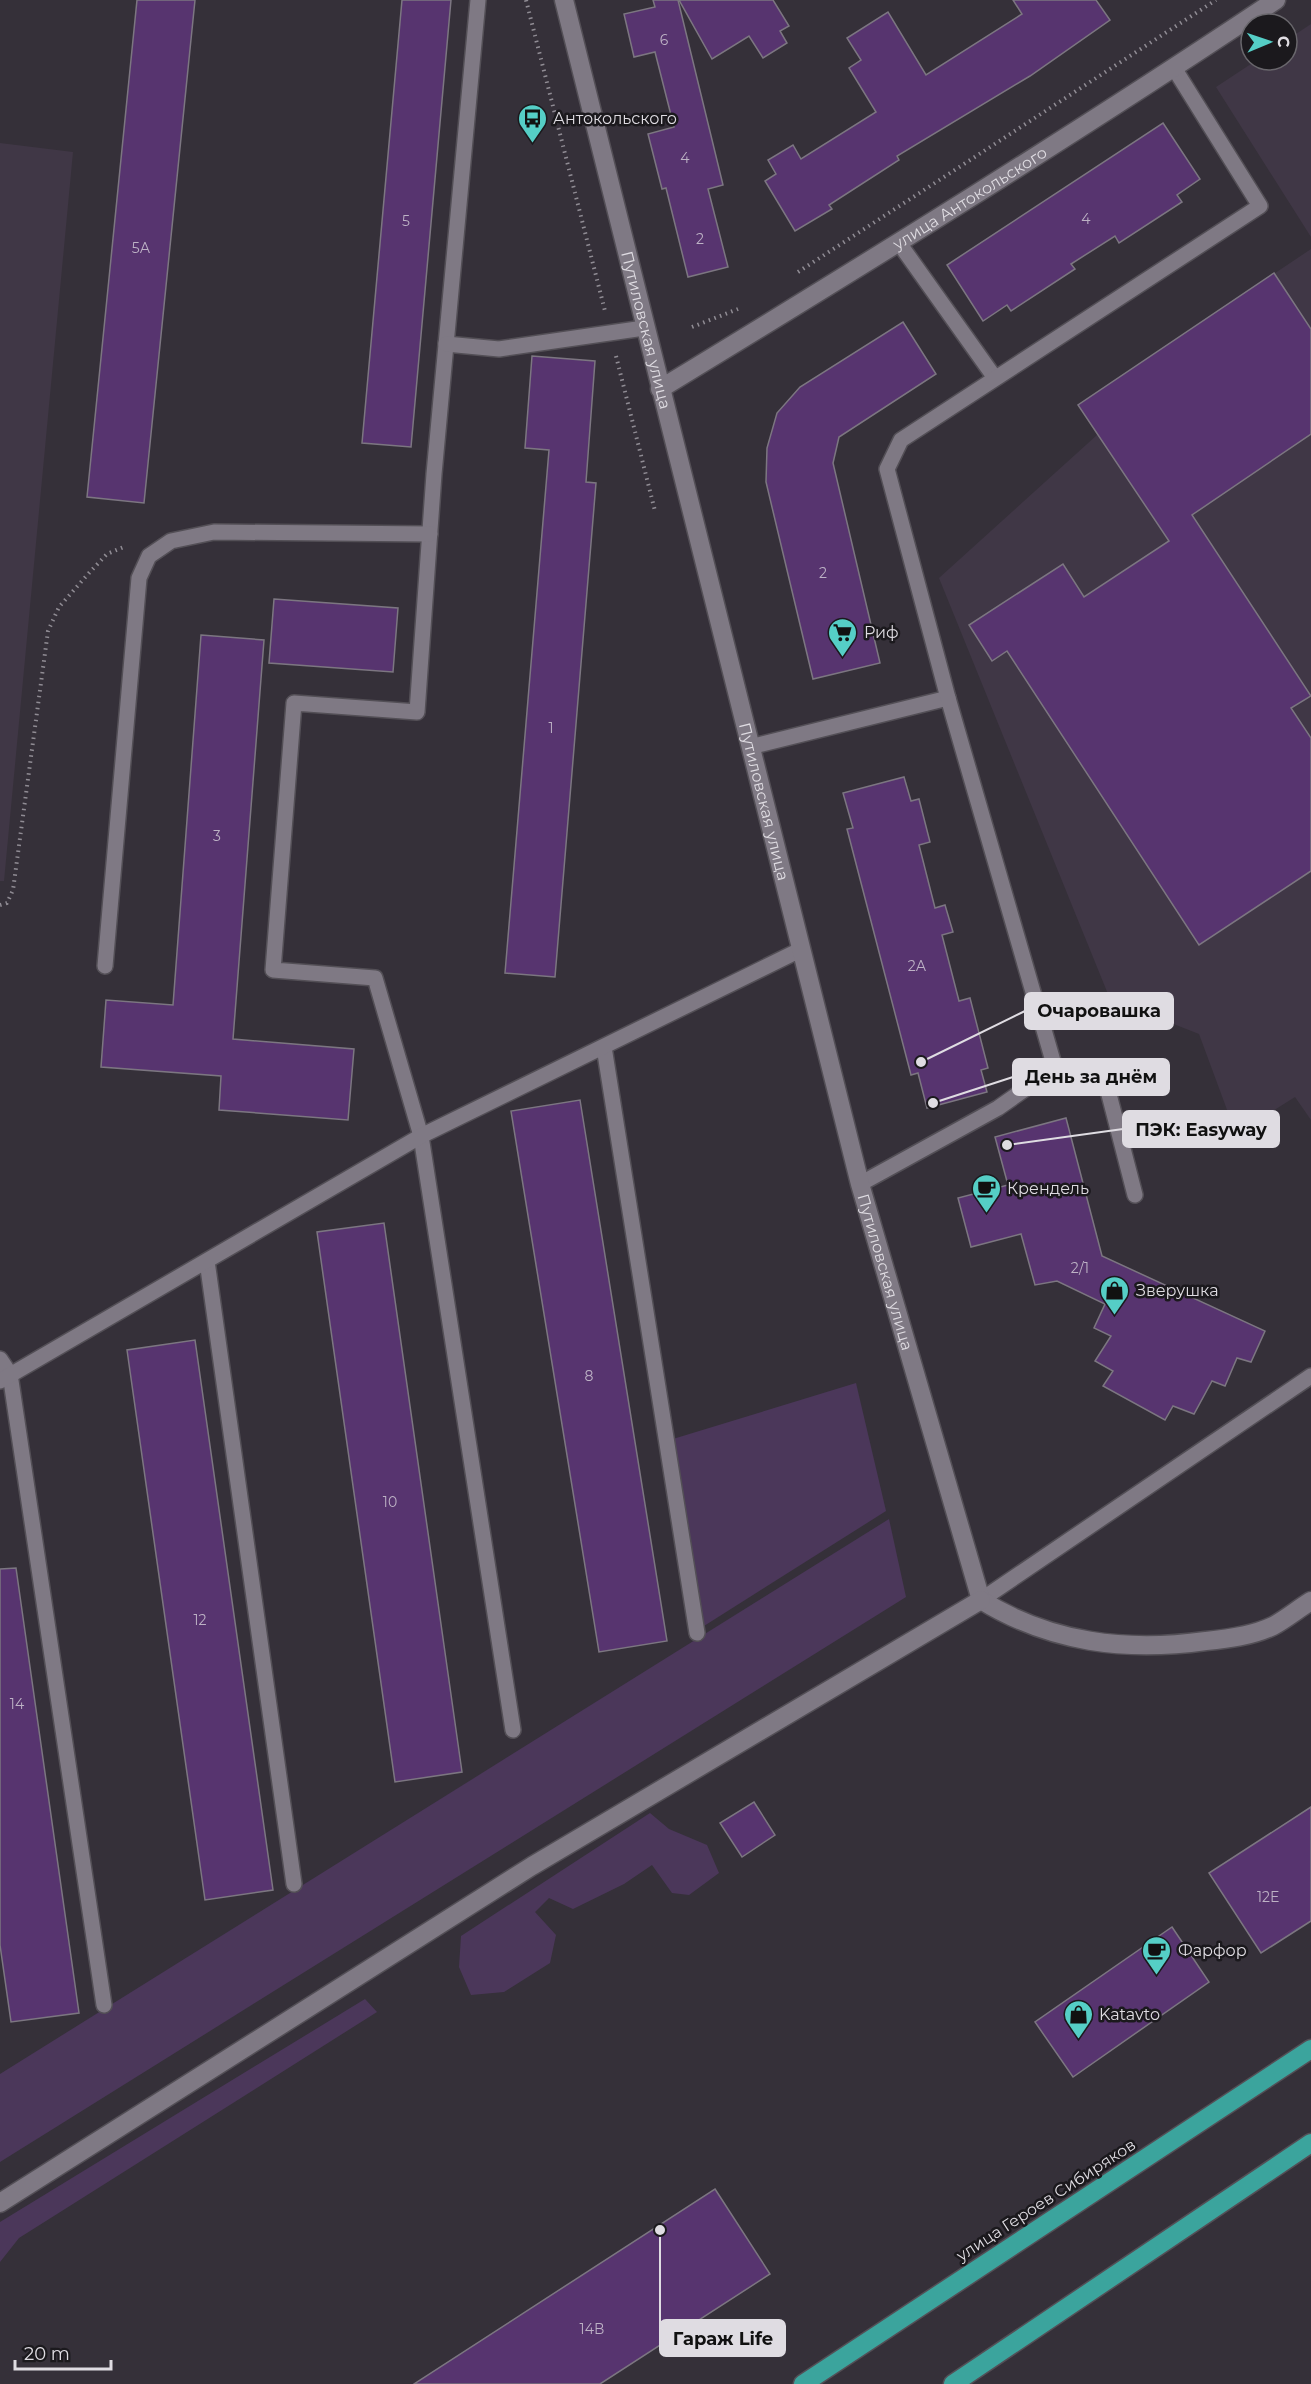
<svg xmlns="http://www.w3.org/2000/svg" width="1311" height="2384" font-family="Montserrat,sans-serif">
	<style>
		.built { fill: #403746 }
		.green { fill: #4b375a }
		.building { fill: #57346f; stroke: #7c7681; stroke-width: 1.5 }
		.lines { fill: none; stroke-linecap: round; stroke-linejoin: round }
		.lane-casing { stroke: #534f56; stroke-width: 18 }
		.street-casing { stroke: #534f56; stroke-width: 21 }
		.secondary-casing { stroke: #534f56; stroke-width: 21 }
		.highway-casing { stroke: #534f56; stroke-width: 21 }
		.path { stroke: #908c94; stroke-width: 4; stroke-dasharray: 1.5 4.5; stroke-linecap: butt }
		.lane { stroke: #7f7984; stroke-width: 15 }
		.street { stroke: #7f7984; stroke-width: 18 }
		.secondary { stroke: #7f7984; stroke-width: 18 }
		.highway { stroke: #3ba49d; stroke-width: 18 }
		.labels { text-anchor: middle; dominant-baseline: central; stroke-width: 5; stroke-linejoin: round; paint-order: stroke }
		.number-label { font-size: 14px; fill: #bdb2c5 }
		.poi-label { font-size: 16px; fill: #dfdce2; stroke: #1b191d; text-anchor: start }
		.street-label { font-size: 16px; fill: #dfdce2; stroke: #1b191d }
		.leader { fill: none; stroke: #dfdce2; stroke-width: 2 }
		.callout-dot { fill: #dfdce2; stroke: #1b191d; stroke-width: 2 }
		.callout { fill: #dfdce2; stroke: #dfdce2; stroke-width: 2 }
		.callout-label { font-size: 18px; text-anchor: middle; font-weight: bold; fill: #111 }
	</style>
	<rect width="100%" height="100%" fill="#353039"/>
	<g class="built">
		<polygon points="1311,24 1311,237 1216,87 1257,60 1287,60 1287,40"/>
		<polygon points="0,143 73,152 4,881 0,881"/>
		<polygon points="1311,249 1311,1120 1295,1097 1236,1134 1199,1034 1110,999 939,578 1097,435 1078,405"/>
	</g>
	<g class="green">
		<polygon points="856,1383 886,1511 704,1626 673,1439"/>
		<polygon points="889,1519 906,1597 0,2162 0,2074"/>
		<polygon points="650,1813 669,1829 707,1845 719,1873 689,1895 672,1893 652,1865 624,1884 573,1909 549,1898 535,1912 556,1935 550,1963 504,1992 471,1995 459,1967 461,1936"/>
		<polygon points="365,1999 377,2012 19,2238 0,2262 0,2222"/>
	</g>
	<g class="building">
		<polygon points="137,0 195,0 144,503 87,497"/>
		<polygon points="402,0 451,0 411,447 362,443"/>
		<polygon points="653,0 678,0 723,185 708,189 728,267 688,277 666,188 662,189 648,134 674,127 655,52 634,57 624,14 655,7"/>
		<polygon points="679,0 773,0 789,26 780,31 787,43 763,58 749,36 712,59"/>
		<polygon points="1013,0 1096,0 1110,20 1030,76 897,156 899,160 829,205 832,209 795,231 765,181 776,174 768,160 793,145 801,159 876,112 849,68 861,60 847,38 888,12 926,75 1022,14"/>
		<polygon points="1163,123 1200,179 1177,195 1182,202 1119,243 1115,236 1071,264 1075,269 1011,311 1007,305 983,321 947,265"/>
		<polygon points="1274,273 1311,329 1311,434 1192,515 1311,696 1291,708 1311,738 1311,871 1199,945 1007,651 992,661 969,625 1063,564 1084,597 1169,541 1078,405"/>
		<polygon points="903,322 936,374 839,437 833,463 880,663 813,679 766,482 767,448 777,413 800,387"/>
		<polygon points="532,356 595,361 586,482 596,483 555,977 505,973 549,450 525,448"/>
		<polygon points="274,599 398,608 393,672 269,663"/>
		<polygon points="201,635 264,640 233,1039 354,1049 348,1120 219,1110 221,1076 101,1067 106,1000 173,1005"/>
		<polygon points="904,777 911,801 919,799 930,842 919,845 935,908 945,905 953,932 942,935 959,1001 970,998 988,1068 981,1070 987,1092 927,1108 918,1073 911,1075 847,829 853,828 843,793"/>
		<polygon points="580,1100 667,1641 599,1652 511,1111"/>
		<polygon points="1066,1118 1102,1256 1265,1331 1251,1362 1237,1358 1225,1386 1212,1381 1194,1414 1173,1406 1165,1420 1103,1386 1113,1371 1095,1361 1111,1336 1094,1328 1105,1304 1057,1281 1035,1285 1021,1234 971,1247 958,1198 1008,1185 995,1137"/>
		<polygon points="384,1223 462,1772 395,1782 317,1232"/>
		<polygon points="195,1340 273,1890 205,1900 127,1350"/>
		<polygon points="16,1568 79,2013 11,2022 0,1945 0,1569"/>
		<polygon points="754,1802 775,1835 742,1857 720,1823"/>
		<polygon points="1311,1807 1311,1921 1261,1953 1209,1873"/>
		<polygon points="1172,1927 1209,1982 1073,2077 1035,2022"/>
		<polygon points="715,2189 770,2274 600,2384 414,2384"/>
	</g>
	<g class="lines">
		<defs>
			<g id="lane">
				<polyline points="478,0 434,474 417,712 294,703 273,970 375,978 421,1136 513,1730"/>
				<polyline points="899,243 995,378"/>
				<polyline points="446,344 499,349 644,328"/>
				<polyline points="750,747 948,698"/>
				<polyline points="105,966 139,578 149,556 171,541 214,532 430,534"/>
				<polyline points="604,1047 697,1633"/>
				<polyline points="860,1184 998,1108 1055,1068"/>
				<polyline points="1135,1195 1105,1079 1088,1069 1055,1068 948,698 887,469 901,440 1260,206 1174,68"/>
				<polyline points="207,1261 294,1884"/>
				<polyline points="0,1359 10,1374 104,2005"/>
				<polyline points="0,1381 421,1136 802,949"/>
				<polyline points="981,1600 1311,1376"/>
			</g>
			<g id="street">
				<path id="s1" d="M660 389C867 263 1074 135 1276 0"/>
			</g>
			<g id="secondary">
				<path id="s2" d="M564 0 860 1184 981 1600"/>
				<path d="M981 1600C1051 1643 1126 1652 1206 1641 1228 1639 1252 1636 1273 1626 1286 1619 1298 1609 1311 1601"/>
				<polyline points="0,2203 532,1866 981,1600"/>
			</g>
			<g id="highway">
				<polyline points="803,2384 1311,2049"/>
				<polyline points="953,2384 1311,2143"/>
			</g>
		</defs>
		<use href="#lane" class="lane-casing"/>
		<use href="#street" class="street-casing"/>
		<use href="#secondary" class="secondary-casing"/>
		<use href="#highway" class="highway-casing"/>
		<g class="path">
			<polyline points="526,0 605,311"/>
			<polyline points="798,272 1216,0"/>
			<polyline points="692,327 738,309"/>
			<polyline points="616,356 655,511"/>
			<polyline points="0,905 7,903 13,890 48,631 59,607 89,573 107,554 126,546"/>
		</g>
		<use href="#lane" class="lane"/>
		<use href="#street" class="street"/>
		<use href="#secondary" class="secondary"/>
		<use href="#highway" class="highway"/>
	</g>
	<defs>
		<symbol id="bus-pin" viewBox="-11 -11 22 30"><path d="M0 17L-7.5 6A9.5 9.5 0 1 1 7.5 6Z" fill="#55cec6" stroke="#1b191d"/><path d="M-5-6H5V4H4V6H2V4H-2V6H-4V4H-5ZM-3.5-4V0h7V-4ZM-3.5 1.2v1.5H-2V1.2ZM2 1.2v1.5H3.5V1.2Z" fill="#111"/></symbol>
		<symbol id="supermarket-pin" viewBox="-11 -11 22 30"><path d="M0 17L-7.5 6A9.5 9.5 0 1 1 7.5 6Z" fill="#55cec6" stroke="#1b191d"/><path d="M-6-5.5h2.5l.6 2H6L4.5 2H-2.5L-4.4-4H-6ZM-1.5 3.2a1.3 1.3 0 1 0 .1 0ZM3 3.2a1.3 1.3 0 1 0 .1 0Z" fill="#111"/></symbol>
		<symbol id="cafe-pin" viewBox="-11 -11 22 30"><path d="M0 17L-7.5 6A9.5 9.5 0 1 1 7.5 6Z" fill="#55cec6" stroke="#1b191d"/><path d="M-5.5-4.5H6V0H3Q3 3.5 0 3.5H-2.5Q-5.5 3.5-5.5 0ZM3-3.2v2h1.7v-2ZM-6 4.5H4V6H-6Z" fill="#111"/></symbol>
		<symbol id="shop-pin" viewBox="-11 -11 22 30"><path d="M0 17L-7.5 6A9.5 9.5 0 1 1 7.5 6Z" fill="#55cec6" stroke="#1b191d"/><path d="M-5-2.5h2.3a2.7 3.5 0 0 1 5.4 0H5L5.5 6h-11ZM-1.5-2.5h3a1.5 2.3 0 0 0-3 0Z" fill="#111"/></symbol>
	</defs>
	<g fill-rule="evenodd">
		<use href="#bus-pin" x="516" y="102" width="33" height="45"/>
		<use href="#supermarket-pin" x="826" y="616" width="33" height="45"/>
		<use href="#cafe-pin" x="970" y="1172" width="33" height="45"/>
		<use href="#shop-pin" x="1098" y="1274" width="33" height="45"/>
		<use href="#cafe-pin" x="1140" y="1934" width="33" height="45"/>
		<use href="#shop-pin" x="1062" y="1998" width="33" height="45"/>
	</g>
	<g class="labels">
		<g class="number-label">
			<text x="664" y="40">6</text>
			<text x="685" y="158">4</text>
			<text x="1086" y="219">4</text>
			<text x="406" y="221">5</text>
			<text x="700" y="239">2</text>
			<text x="141" y="248">5А</text>
			<text x="823" y="573">2</text>
			<text x="551" y="728">1</text>
			<text x="217" y="836">3</text>
			<text x="917" y="966">2А</text>
			<text x="1080" y="1268">2/1</text>
			<text x="589" y="1376">8</text>
			<text x="390" y="1502">10</text>
			<text x="200" y="1620">12</text>
			<text x="17" y="1704">14</text>
			<text x="1268" y="1897">12Е</text>
			<text x="592" y="2329">14В</text>
		</g>
		<g class="poi-label">
			<text x="553" y="118">Антокольского</text>
			<text x="864" y="632">Риф</text>
			<text x="1007" y="1188">Крендель</text>
			<text x="1136" y="1290">Зверушка</text>
			<text x="1178" y="1950">Фарфор</text>
			<text x="1099" y="2014">Katavto</text>
		</g>
		<g class="street-label">
			<text stroke="none"><textPath href="#s1" startOffset="364">улица Антокольского</textPath></text>
			<text stroke="none"><textPath href="#s2" startOffset="340">Путиловская улица</textPath></text>
			<text stroke="none"><textPath href="#s2" startOffset="826">Путиловская улица</textPath></text>
			<text stroke="none"><textPath href="#s2" startOffset="1312">Путиловская улица</textPath></text>
			<text transform="translate(1046 2200) rotate(-33)">улица Героев Сибиряков</text>
		</g>
	</g>
	<path class="leader" d="M921 1062L1025 1011M933 1103L1013 1077M1007 1145L1123 1129M660 2230L660 2338"/>
	<g class="callout-dot">
		<circle cx="921" cy="1062" r="6"/>
		<circle cx="933" cy="1103" r="6"/>
		<circle cx="1007" cy="1145" r="6"/>
		<circle cx="660" cy="2230" r="6"/>
	</g>
	<g class="callout">
		<rect x="1025" y="993" width="148" height="36" rx="6"/>
		<rect x="1013" y="1059" width="156" height="36" rx="6"/>
		<rect x="1123" y="1111" width="156" height="36" rx="6"/>
		<rect x="660" y="2320" width="125" height="36" rx="6"/>
	</g>
	<g class="callout-label">
		<text x="1099" y="1017">Очаровашка</text>
		<text x="1091" y="1083">День за днём</text>
		<text x="1201" y="1136">ПЭК: Easyway</text>
		<text x="723" y="2345">Гараж Life</text>
	</g>
	<g transform="translate(1269 42) rotate(88)"><circle r="28" fill="#1b191d" stroke="#69676c" stroke-width="1.5"/>
	<path d="M0-4.5L10 22L0 15L-10 22Z" fill="#55cec6"/>
	<text y="-9" font-size="16" font-weight="bold" text-anchor="middle" fill="#dfdce2">С</text>
	</g>
	<path d="M15 2360v9h96v-9" fill="none" stroke="#dfdce2" stroke-width="3"/>
	<text x="24" y="2360" font-size="18" fill="#dfdce2" stroke="#1b191d" stroke-width="4.5" paint-order="stroke">20 m</text>
</svg>
